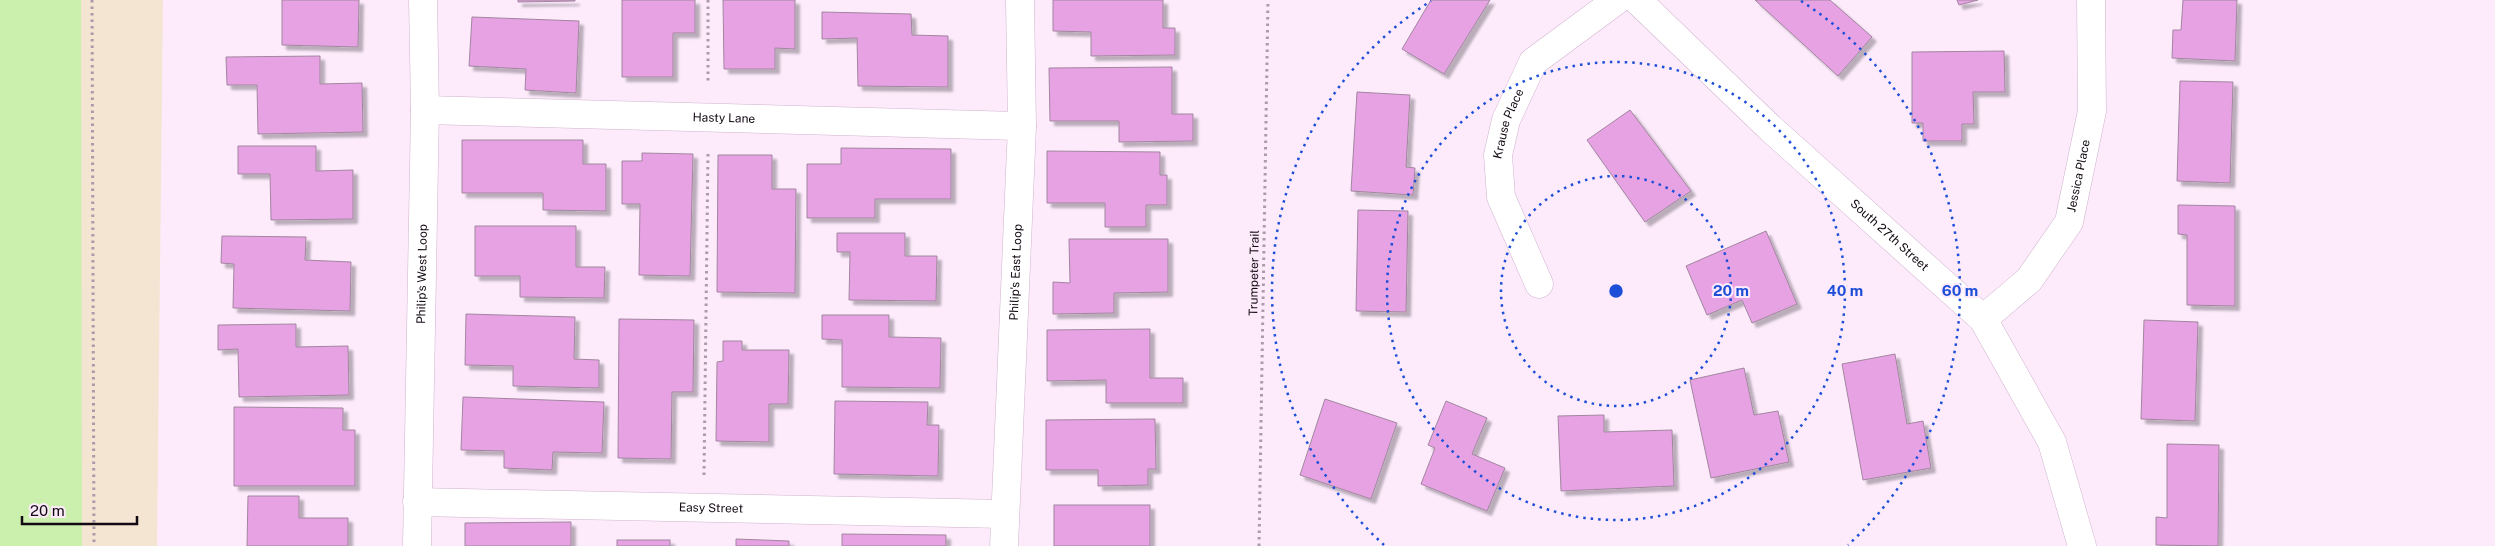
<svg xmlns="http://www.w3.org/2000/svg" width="2495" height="546" font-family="'Public Sans',sans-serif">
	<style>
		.education { fill: #f4e5d2 }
		.green { fill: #cbf0ae }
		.building { fill: #e7a2e3; stroke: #a1869f; filter: url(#shadow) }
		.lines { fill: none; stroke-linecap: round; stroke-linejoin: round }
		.minor-casing { stroke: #d0b3ce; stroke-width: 29 }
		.path { stroke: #a99ba9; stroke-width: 3; stroke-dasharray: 2.5 4; stroke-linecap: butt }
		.minor { stroke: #fff; stroke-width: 28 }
		.ring { fill: none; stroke: #1d4ed8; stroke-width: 2.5; stroke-dasharray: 2.5 5 }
		.labels { text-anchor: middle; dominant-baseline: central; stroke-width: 4; stroke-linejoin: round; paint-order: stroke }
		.street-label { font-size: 12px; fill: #120912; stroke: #fdebfc }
		.centre { fill: #1d4ed8; stroke: #fdebfc; stroke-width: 2.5 }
		.ring-label { font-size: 15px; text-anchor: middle; font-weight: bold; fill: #1d4ed8; stroke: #fdebfc; stroke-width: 4; stroke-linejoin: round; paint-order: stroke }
	</style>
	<defs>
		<filter id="shadow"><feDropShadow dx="4.5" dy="4.5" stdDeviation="1" flood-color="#0004"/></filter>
	</defs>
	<rect width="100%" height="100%" fill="#fdebfc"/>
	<polygon class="education" points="0,0 163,0 157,546 0,546"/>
	<polygon class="green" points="0,0 81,0 82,546 0,546"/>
	<g class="building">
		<polygon points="282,0 359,0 358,47 282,45"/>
		<polygon points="518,0 575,0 575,1 518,2"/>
		<polygon points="622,0 695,0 695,33 673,33 673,77 622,77"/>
		<polygon points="723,0 795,0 795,49 775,48 775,69 724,69"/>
		<polygon points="1053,0 1163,0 1163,28 1175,28 1175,55 1091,56 1091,32 1053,31"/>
		<polygon points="1431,0 1490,0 1444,74 1402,49"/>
		<polygon points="1755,0 1830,0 1872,37 1838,76"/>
		<polygon points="1957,0 1978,0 1959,5"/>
		<polygon points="2183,0 2237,0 2235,61 2172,58 2173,30 2181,30"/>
		<polygon points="822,12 911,14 912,35 948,36 948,87 858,86 857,38 822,39"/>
		<polygon points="472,17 579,21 576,93 525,90 526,69 469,66"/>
		<polygon points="2004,51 2005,92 1973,92 1974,124 1962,124 1962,141 1923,141 1923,123 1912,123 1912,52"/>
		<polygon points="320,56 320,84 362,83 363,132 258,134 257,85 227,85 226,57"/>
		<polygon points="1172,67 1172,114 1193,114 1193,141 1119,142 1119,121 1050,121 1049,68"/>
		<polygon points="2180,81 2233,82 2230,183 2177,181"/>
		<polygon points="1357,92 1410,95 1406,167 1415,168 1413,195 1351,191"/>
		<polygon points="1630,110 1691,191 1645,222 1587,140"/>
		<polygon points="462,140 583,140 583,164 606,164 606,211 543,210 543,193 462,193"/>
		<polygon points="238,146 316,146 316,171 353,170 353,219 271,220 270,174 238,174"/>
		<polygon points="841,148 951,149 951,199 875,199 875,218 807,218 807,164 841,164"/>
		<polygon points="1047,151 1160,152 1160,175 1167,175 1167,205 1146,205 1146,227 1105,227 1105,203 1047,203"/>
		<polygon points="642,153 693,154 690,276 639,275 640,204 622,204 622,161 642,161"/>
		<polygon points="718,155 772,155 772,189 796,189 795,293 717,292"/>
		<polygon points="2178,205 2235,206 2235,306 2187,305 2187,235 2178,234"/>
		<polygon points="1358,210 1408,211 1406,312 1356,311"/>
		<polygon points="475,226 576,226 576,267 605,267 604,298 520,297 520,276 475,276"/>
		<polygon points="1766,231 1797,304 1752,323 1742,300 1707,315 1686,266"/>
		<polygon points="837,233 905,233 905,256 937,256 936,301 849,300 850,252 837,252"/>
		<polygon points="222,236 306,237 305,260 351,262 350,311 233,308 234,264 221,263"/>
		<polygon points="1069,239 1168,239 1168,292 1114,293 1114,313 1053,314 1053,282 1070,283"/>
		<polygon points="466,314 575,317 574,359 599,360 599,388 513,386 513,366 465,365"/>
		<polygon points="822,315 889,315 889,337 941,338 940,388 842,387 842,340 822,339"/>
		<polygon points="619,319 694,320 693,392 672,392 671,459 618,458"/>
		<polygon points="2144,320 2198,322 2195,421 2141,419"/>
		<polygon points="296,324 296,347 348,346 349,395 239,397 238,349 218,350 218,325"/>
		<polygon points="1150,329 1150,378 1183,378 1183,403 1106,403 1106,380 1047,381 1047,330"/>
		<polygon points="723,341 742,341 742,350 789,350 788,404 769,404 769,442 716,441 717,362 723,361"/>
		<polygon points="1895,354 1907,424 1923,421 1931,468 1863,480 1842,364"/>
		<polygon points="1744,368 1754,415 1778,411 1789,462 1711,478 1690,380"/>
		<polygon points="463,397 604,402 602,453 553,452 552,470 504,468 504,451 461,450"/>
		<polygon points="1325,399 1397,423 1371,499 1300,475"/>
		<polygon points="835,401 928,402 927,425 939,425 938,476 834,474"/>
		<polygon points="1446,401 1487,418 1472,454 1505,468 1487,511 1421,484 1435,448 1428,445"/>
		<polygon points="234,407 343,408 343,430 355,430 355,486 234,486"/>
		<polygon points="1604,415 1604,432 1672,430 1674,486 1561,491 1558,416"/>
		<polygon points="1155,419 1156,469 1148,469 1148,485 1098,486 1098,470 1046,470 1046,420"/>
		<polygon points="2167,444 2219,445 2218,546 2156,545 2156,517 2167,518"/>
		<polygon points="248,496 299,496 299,518 348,518 348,546 247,546"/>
		<rect x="1054" y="505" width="96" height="41"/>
		<polygon points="571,522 571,546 465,546 465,523"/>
		<polygon points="842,534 946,535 946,546 842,546"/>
		<polygon points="736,539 789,541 789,546 736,546"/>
		<rect x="617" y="540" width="53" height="6"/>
	</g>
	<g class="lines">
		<defs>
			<g id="minor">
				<path id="s1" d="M1637 0 1769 127 1983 319 2052 442 2082 546"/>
				<path id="s2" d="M425 110 1022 126"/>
				<path id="s3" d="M1539 284 1501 197 1498 155 1506 120 1533 62 1617 0"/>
				<path id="s4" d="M1983 319 2029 280 2069 222 2092 111 2091 0"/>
				<path id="s5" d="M417 502 1004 514"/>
				<path id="s6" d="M417 546 425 110 423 0"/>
				<path id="s7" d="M1004 546 1022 126 1020 0"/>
			</g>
		</defs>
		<use href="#minor" class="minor-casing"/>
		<g class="path">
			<polyline points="92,0 94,546"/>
			<polyline points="708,0 708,83"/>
			<polyline points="704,475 708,152"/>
			<polyline points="1259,546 1268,0"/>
		</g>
		<use href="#minor" class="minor"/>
	</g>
	<g class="ring">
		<circle cx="1616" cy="291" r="115"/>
		<circle cx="1616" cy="291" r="229"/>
		<path d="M1384 545A344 344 0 0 1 1431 1M1801 1A344 344 0 0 1 1848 545"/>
	</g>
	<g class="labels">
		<g class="street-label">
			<text stroke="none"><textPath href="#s2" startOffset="299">Hasty Lane</textPath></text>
			<text stroke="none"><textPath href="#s3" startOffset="170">Krause Place</textPath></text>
			<text stroke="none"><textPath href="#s4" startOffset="178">Jessica Place</textPath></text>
			<text stroke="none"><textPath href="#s1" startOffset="345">South 27th Street</textPath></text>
			<text stroke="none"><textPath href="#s6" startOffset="272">Philip's West Loop</textPath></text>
			<text stroke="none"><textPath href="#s7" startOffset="274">Philip's East Loop</textPath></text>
			<text transform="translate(1254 273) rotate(-89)">Trumpeter Trail</text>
			<text stroke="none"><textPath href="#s5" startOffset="294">Easy Street</textPath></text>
		</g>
	</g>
	<circle cx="1616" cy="291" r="8" class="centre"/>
	<g class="ring-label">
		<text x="1731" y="296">20 m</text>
		<text x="1845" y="296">40 m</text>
		<text x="1960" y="296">60 m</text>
	</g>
	<path d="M22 516v8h115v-8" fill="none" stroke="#120912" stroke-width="2.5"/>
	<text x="30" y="516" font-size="15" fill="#120912" stroke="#fdebfc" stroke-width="4" paint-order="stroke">20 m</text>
</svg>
